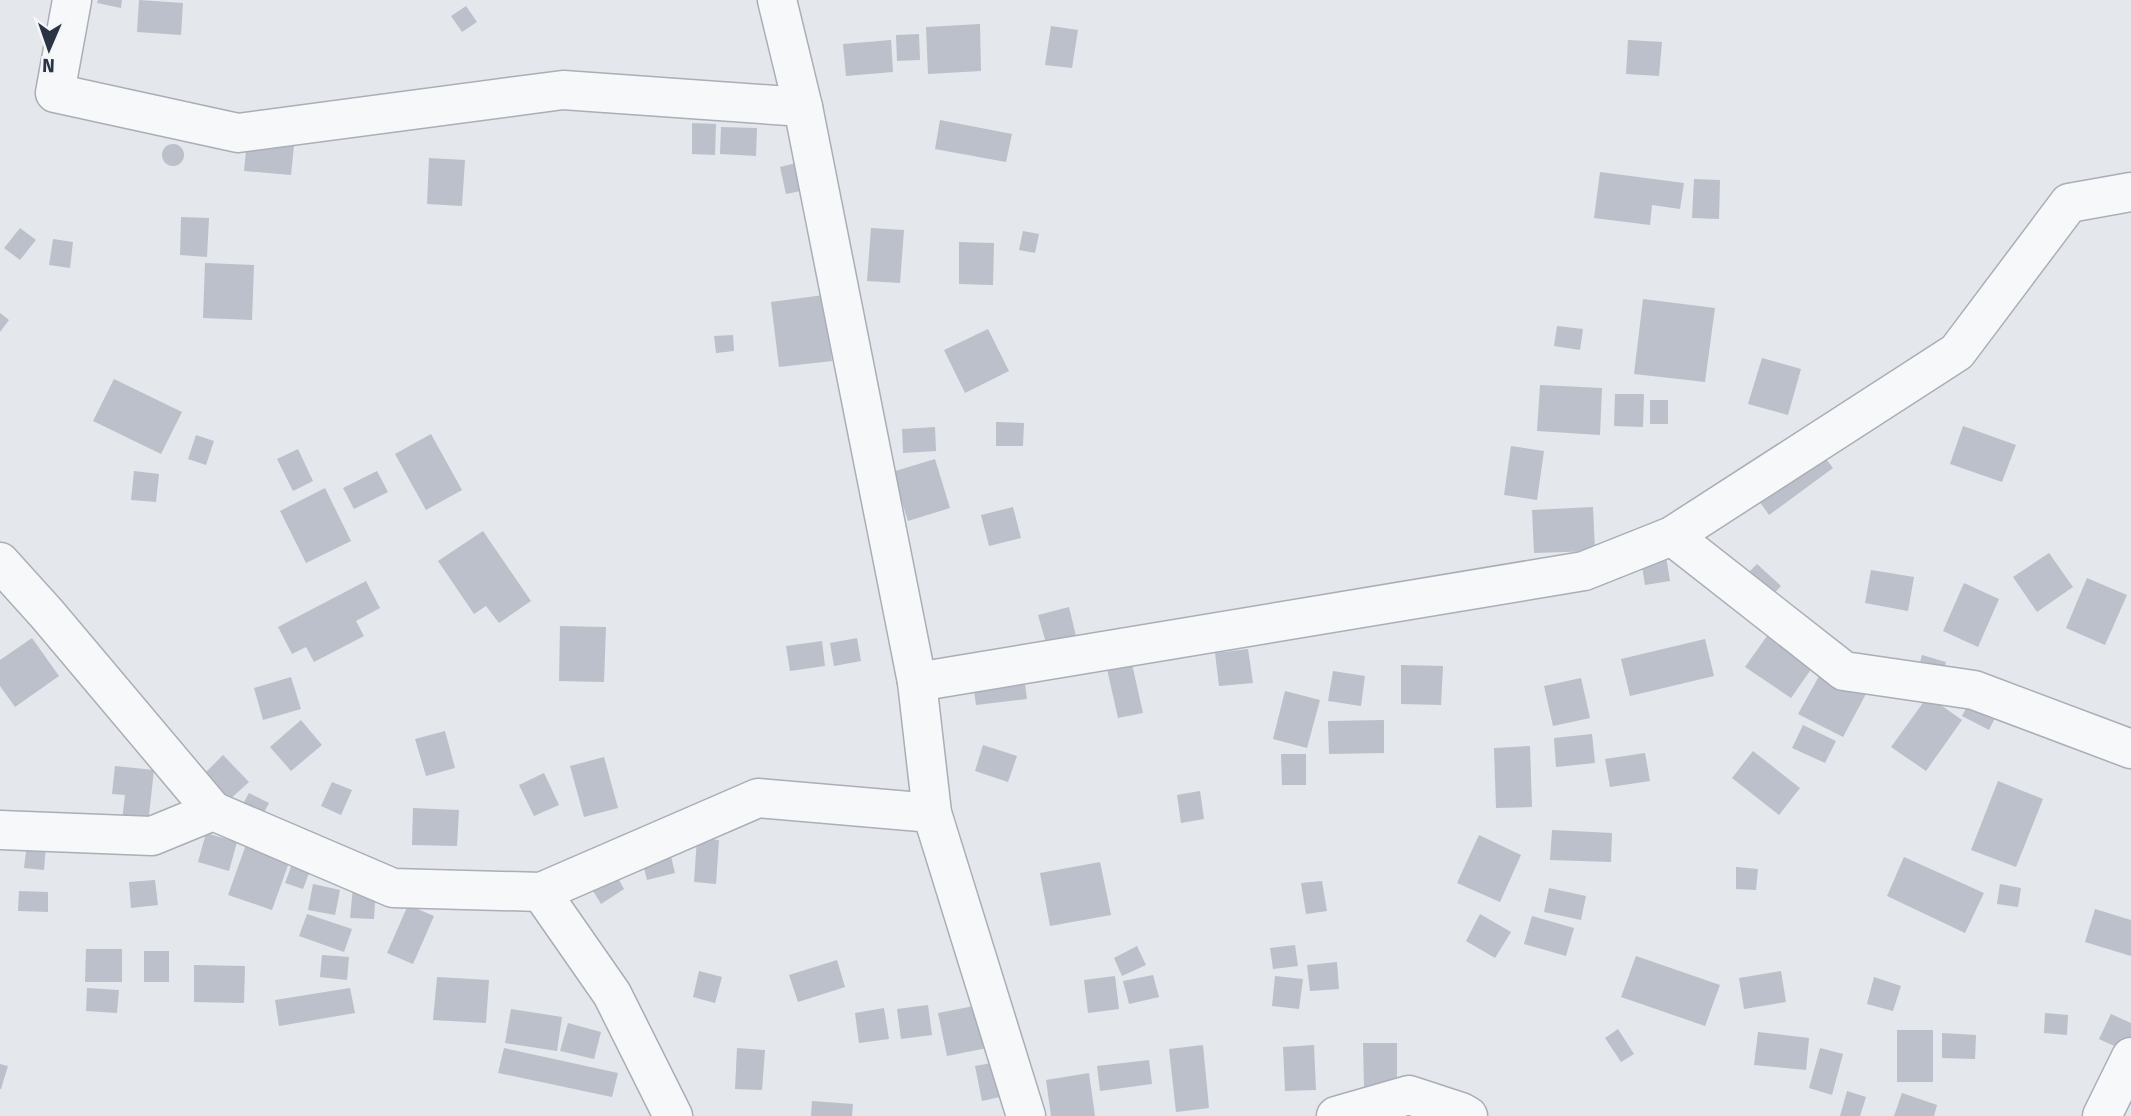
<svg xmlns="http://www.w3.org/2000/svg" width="2131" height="1116" font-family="'Fira Sans',sans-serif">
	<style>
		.building { fill: #bbc0ca }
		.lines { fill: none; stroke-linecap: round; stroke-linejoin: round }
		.street-casing { stroke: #a9aeb7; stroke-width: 41 }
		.street { stroke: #f7f8fa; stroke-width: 38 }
	</style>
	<rect width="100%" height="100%" fill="#e4e7ec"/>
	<g class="building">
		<polygon points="98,0 122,0 121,8 97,3"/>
		<polygon points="139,0 183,3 181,35 137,32"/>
		<polygon points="466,6 477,22 462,32 451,16"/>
		<polygon points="980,24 981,71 928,74 926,27"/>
		<polygon points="1051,26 1078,30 1072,68 1045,65"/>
		<polygon points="919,34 920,60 897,61 896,35"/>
		<polygon points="891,40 893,72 846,76 843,44"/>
		<polygon points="1628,40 1662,42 1659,76 1626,74"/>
		<polygon points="940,120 1012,134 1006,162 935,149"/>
		<polygon points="692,123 716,124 715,155 692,154"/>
		<polygon points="721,127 757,128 756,156 720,154"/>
		<polygon points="247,141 294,146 291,175 244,171"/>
		<circle cx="173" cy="155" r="11"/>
		<polygon points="429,158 465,160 462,206 427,204"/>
		<polygon points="800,162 806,190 786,194 780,167"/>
		<polygon points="1600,172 1684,183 1680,209 1652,205 1650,225 1594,218"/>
		<polygon points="1694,179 1720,180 1719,219 1692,218"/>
		<polygon points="181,217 209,218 207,257 180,255"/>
		<polygon points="20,228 36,240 20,260 4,248"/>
		<polygon points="871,228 904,230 900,283 867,281"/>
		<polygon points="1023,231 1039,234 1035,253 1019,250"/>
		<polygon points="53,239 73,242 70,268 49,265"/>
		<polygon points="959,242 994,243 993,285 959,284"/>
		<polygon points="205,263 254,265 252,320 203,318"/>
		<polygon points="824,295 832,361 779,367 771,302"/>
		<polygon points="1643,299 1715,308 1705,382 1634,374"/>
		<polygon points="0,313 9,320 0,332"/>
		<polygon points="1557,326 1583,329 1580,350 1554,346"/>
		<polygon points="988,329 1009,371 965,393 944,350"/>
		<polygon points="733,335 734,351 716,353 714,336"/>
		<polygon points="1762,358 1801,369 1788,415 1748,404"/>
		<polygon points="114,379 182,412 161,454 93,421"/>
		<polygon points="1540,385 1602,388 1600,435 1537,431"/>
		<polygon points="1615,394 1644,394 1643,427 1614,426"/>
		<rect x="1650" y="400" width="18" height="24"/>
		<polygon points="996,422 1024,423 1023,446 996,446"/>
		<polygon points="1963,426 2016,445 2002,482 1950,464"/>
		<polygon points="935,427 936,451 903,453 902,429"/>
		<polygon points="431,434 462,490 426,510 395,454"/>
		<polygon points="196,435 214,441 206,465 188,459"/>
		<polygon points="1815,445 1833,468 1769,515 1752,491"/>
		<polygon points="1511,446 1544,451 1537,500 1504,495"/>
		<polygon points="298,449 313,481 293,491 277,459"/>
		<polygon points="935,459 950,508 908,521 892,472"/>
		<polygon points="134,471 159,474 156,502 131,500"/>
		<polygon points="377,471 388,492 354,509 343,488"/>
		<polygon points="325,488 351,541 306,563 280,511"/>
		<polygon points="1013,507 1021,538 989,546 981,515"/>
		<polygon points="1593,507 1595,551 1534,553 1532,510"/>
		<polygon points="483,531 531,601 499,623 486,606 474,614 438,561"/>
		<polygon points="2049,553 2073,587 2037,612 2013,577"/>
		<polygon points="1666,556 1670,581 1645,585 1641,560"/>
		<polygon points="1757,564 1781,586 1767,601 1743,578"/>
		<polygon points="1871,570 1914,577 1908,611 1865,603"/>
		<polygon points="2087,578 2127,595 2105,645 2066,628"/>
		<polygon points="366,581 380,608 356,621 364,636 314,662 306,647 292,654 278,627"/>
		<polygon points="1964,583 1999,599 1978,647 1943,631"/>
		<polygon points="1069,607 1076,636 1046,643 1038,615"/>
		<polygon points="560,626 606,627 604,682 559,681"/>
		<polygon points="1767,636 1812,668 1791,698 1745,667"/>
		<polygon points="32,638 59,676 15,707 0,686 0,660"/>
		<polygon points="857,638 861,661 834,666 830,643"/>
		<polygon points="1705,639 1714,676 1630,696 1621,659"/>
		<polygon points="822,641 825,666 790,671 786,646"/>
		<polygon points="1248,649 1253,683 1219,686 1215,653"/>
		<polygon points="1922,655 1946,662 1940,684 1916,677"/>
		<polygon points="1132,664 1143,713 1118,718 1107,669"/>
		<polygon points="1401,665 1443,666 1441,705 1401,704"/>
		<polygon points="1023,669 1027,699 976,705 972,676"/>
		<polygon points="1823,669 1867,692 1843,737 1798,714"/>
		<polygon points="1333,671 1365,676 1361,706 1328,701"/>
		<polygon points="291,677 301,709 263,720 254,688"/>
		<polygon points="1581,678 1590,718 1553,726 1544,686"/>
		<polygon points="1285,691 1320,700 1307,748 1273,739"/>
		<polygon points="1974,693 2001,706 1989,730 1962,716"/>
		<polygon points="1928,696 1962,720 1926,771 1891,747"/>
		<polygon points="301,720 322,745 291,771 270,747"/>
		<polygon points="1384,720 1384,753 1329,754 1328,721"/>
		<polygon points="1803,725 1836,741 1825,763 1792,748"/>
		<polygon points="445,731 455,768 426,776 415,739"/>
		<polygon points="1592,734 1595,763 1556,767 1554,738"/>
		<polygon points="983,745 1017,756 1008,782 975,771"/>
		<polygon points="1530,746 1532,807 1496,808 1494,748"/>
		<polygon points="1753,751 1800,788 1779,815 1732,778"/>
		<polygon points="1645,753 1650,781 1610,787 1605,759"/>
		<polygon points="1281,754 1306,754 1306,785 1282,785"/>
		<polygon points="223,755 249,782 228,801 203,775"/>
		<polygon points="604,757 618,808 584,817 570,766"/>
		<polygon points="115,766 154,770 148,824 122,821 125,795 112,794"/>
		<polygon points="544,773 559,805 534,816 519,785"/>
		<polygon points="1998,781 2043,799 2016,867 1971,850"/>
		<polygon points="332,782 352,790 341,815 321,806"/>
		<polygon points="1200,791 1204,819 1181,823 1177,795"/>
		<polygon points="249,793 269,803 259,822 239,811"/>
		<polygon points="413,808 459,810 457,846 412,845"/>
		<polygon points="1552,830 1612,833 1611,862 1550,860"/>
		<polygon points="206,833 237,842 229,871 198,862"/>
		<polygon points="1479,835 1521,855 1500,902 1457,883"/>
		<polygon points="697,838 719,840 716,884 694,882"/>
		<polygon points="248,839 292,854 272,910 228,895"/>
		<polygon points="27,844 46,845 44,870 24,868"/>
		<polygon points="668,844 675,873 647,880 640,852"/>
		<polygon points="1904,857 1984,893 1965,933 1887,896"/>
		<polygon points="1100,862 1111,915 1050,926 1040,873"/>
		<polygon points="292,864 310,871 303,889 285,883"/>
		<polygon points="1736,867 1758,869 1756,890 1736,889"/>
		<polygon points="614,871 624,889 601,904 590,886"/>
		<polygon points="155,880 158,905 131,908 129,882"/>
		<polygon points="1322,881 1327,911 1306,914 1301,883"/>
		<polygon points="313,884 340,890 335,915 308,910"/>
		<polygon points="2000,884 2021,888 2018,907 1997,904"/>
		<polygon points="353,887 376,888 374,919 350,918"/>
		<polygon points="1549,888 1586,896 1581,920 1544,912"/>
		<polygon points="19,891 48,892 48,912 18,911"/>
		<polygon points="408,905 434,916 413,964 387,953"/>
		<polygon points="2095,909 2131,920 2131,956 2085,942"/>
		<polygon points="307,914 352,929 344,952 299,936"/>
		<polygon points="1480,914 1511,932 1495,958 1466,941"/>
		<polygon points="1532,916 1574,928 1566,956 1524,944"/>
		<polygon points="1295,945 1298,966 1273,969 1270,948"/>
		<polygon points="1137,946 1146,965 1122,976 1114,958"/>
		<polygon points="86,949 122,949 122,982 85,982"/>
		<rect x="144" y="951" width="25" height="31"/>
		<polygon points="322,955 349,957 347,980 320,977"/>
		<polygon points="1636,956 1720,985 1705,1026 1621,997"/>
		<polygon points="837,960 845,987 798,1002 789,975"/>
		<polygon points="1337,962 1339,989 1310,991 1307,965"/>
		<polygon points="194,965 245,966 244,1003 194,1002"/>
		<polygon points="699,971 722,977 715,1003 693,997"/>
		<polygon points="1781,971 1786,1002 1744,1009 1739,978"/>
		<polygon points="1153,975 1159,997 1129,1004 1123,981"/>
		<polygon points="1115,976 1119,1009 1088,1013 1084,980"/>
		<polygon points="1275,976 1303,979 1299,1009 1272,1006"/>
		<polygon points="437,977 489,980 486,1023 433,1020"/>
		<polygon points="1874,977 1901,986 1893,1011 1867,1004"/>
		<polygon points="87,988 119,990 117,1013 86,1011"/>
		<polygon points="350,988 355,1013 279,1026 275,1000"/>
		<polygon points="928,1005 932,1035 901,1039 897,1009"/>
		<polygon points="979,1005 987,1048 947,1056 938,1013"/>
		<polygon points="884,1008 889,1039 859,1043 855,1013"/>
		<polygon points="511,1009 562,1017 557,1051 505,1043"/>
		<polygon points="2045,1013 2068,1015 2067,1035 2044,1033"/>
		<polygon points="2111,1014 2131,1023 2131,1037 2125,1051 2099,1039"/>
		<polygon points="568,1023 601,1032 594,1059 560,1051"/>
		<polygon points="1618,1029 1634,1054 1621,1062 1605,1038"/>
		<rect x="1897" y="1030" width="36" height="52"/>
		<polygon points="1758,1032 1809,1038 1806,1070 1754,1065"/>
		<polygon points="1942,1033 1976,1035 1975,1059 1942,1058"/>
		<polygon points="1363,1043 1397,1043 1397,1087 1364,1087"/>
		<polygon points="1203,1045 1209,1108 1176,1112 1169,1049"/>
		<polygon points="1314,1045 1316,1090 1285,1091 1283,1047"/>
		<polygon points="504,1048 618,1073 612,1097 498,1073"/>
		<polygon points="737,1048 765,1050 762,1090 735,1089"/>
		<polygon points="1820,1048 1843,1054 1832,1095 1809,1088"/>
		<polygon points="1008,1060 1014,1094 982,1101 975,1066"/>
		<polygon points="1149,1060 1152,1084 1100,1091 1097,1066"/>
		<polygon points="0,1064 8,1066 1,1089 0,1089"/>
		<polygon points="1089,1073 1095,1116 1051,1116 1046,1080"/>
		<polygon points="1847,1091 1866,1097 1860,1116 1840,1116"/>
		<polygon points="1902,1093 1937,1105 1934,1116 1894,1116"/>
		<polygon points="812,1101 853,1104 852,1116 811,1116"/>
	</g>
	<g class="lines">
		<defs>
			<g id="street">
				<polyline points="72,0 55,93 238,133 563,90 803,107"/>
				<polyline points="777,0 803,107 917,682 932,813 1026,1116"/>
				<polyline points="1672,536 1844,671 1974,690 2131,749"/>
				<polyline points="0,562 47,614 213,811"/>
				<polyline points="917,682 1584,571 1672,536 1957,352 2069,203 2131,192"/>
				<polyline points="0,830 152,836 213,811 393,888 541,892 758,798 932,813"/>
				<polyline points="541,892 612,994 673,1116"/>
				<polyline points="1336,1116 1409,1095 1461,1112 1468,1116"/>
				<polyline points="2102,1116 2131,1057"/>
			</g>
		</defs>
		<use href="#street" class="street-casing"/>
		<use href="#street" class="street"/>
	</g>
	<g transform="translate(49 49) rotate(182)" stroke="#f4f6f9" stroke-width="5" paint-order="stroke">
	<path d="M0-5L12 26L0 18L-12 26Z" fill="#2b3445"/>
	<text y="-10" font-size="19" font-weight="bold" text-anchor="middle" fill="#2b3445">N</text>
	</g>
</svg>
